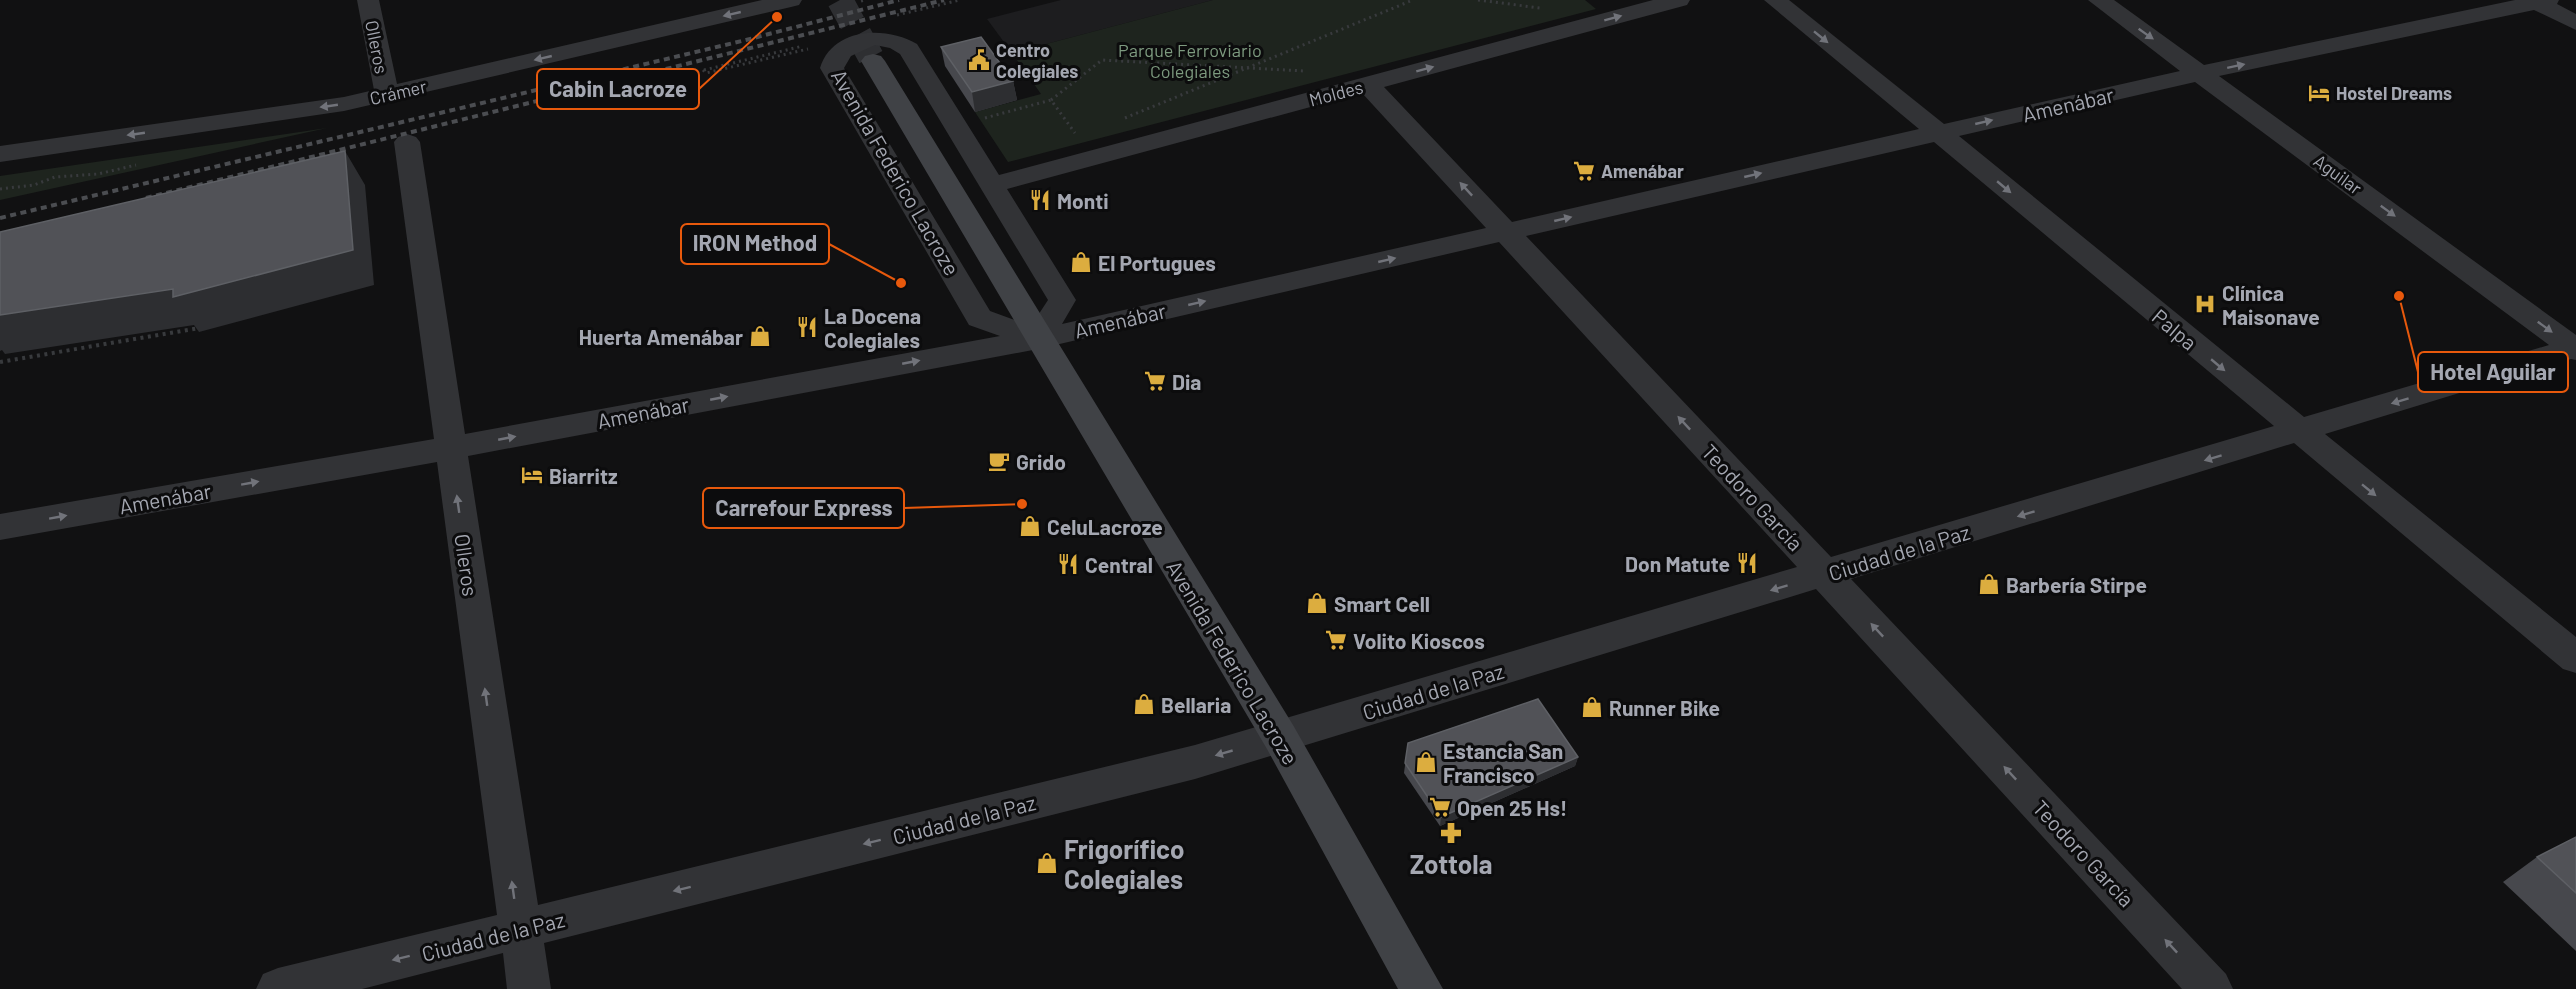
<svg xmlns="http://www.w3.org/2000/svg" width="2576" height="989" font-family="Barlow,sans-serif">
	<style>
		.built { fill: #1d1d1f }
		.green { fill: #1e241e }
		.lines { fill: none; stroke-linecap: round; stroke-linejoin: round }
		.secondary-tunnel { stroke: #2e2f32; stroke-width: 26; stroke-dasharray: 26 13; stroke-linecap: butt }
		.path-far1 { stroke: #383a3d; stroke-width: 3; stroke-dasharray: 2 4; stroke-linecap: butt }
		.path { stroke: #383a3d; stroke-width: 4; stroke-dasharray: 3 4.5; stroke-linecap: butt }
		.street { fill: #323336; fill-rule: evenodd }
		.secondary { fill: #404246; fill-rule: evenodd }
		.rail { stroke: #4b4d51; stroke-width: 4; stroke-dasharray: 6 4.5; stroke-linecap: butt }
		.wall { fill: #47484d }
		.shaded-wall { fill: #2d2e31 }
		.building { fill: #515257; stroke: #5e6065; stroke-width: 1.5 }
		.oneway { fill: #71737a }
		.labels { text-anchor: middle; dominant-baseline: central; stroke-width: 6; stroke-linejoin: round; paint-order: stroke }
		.far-street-label { font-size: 18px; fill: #a4a7b1; stroke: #0c0c0d }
		.far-poi-label { font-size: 18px; font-weight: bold; fill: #a4a7b1; stroke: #0c0c0d; text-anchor: start }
		.far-park-label { font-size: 18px; fill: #7d9a7f; stroke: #0c0c0d }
		.street-label { font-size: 21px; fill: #a4a7b1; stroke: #0c0c0d }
		.poi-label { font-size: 21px; font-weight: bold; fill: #a4a7b1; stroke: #0c0c0d; text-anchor: start }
		.near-poi-label { font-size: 26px; font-weight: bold; fill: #a4a7b1; stroke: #0c0c0d; text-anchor: start }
		.leader { fill: none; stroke: #e8590c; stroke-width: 2 }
		.callout-dot { fill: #e8590c; stroke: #0c0c0d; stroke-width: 2 }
		.callout { fill: #0c0c0d; stroke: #e8590c; stroke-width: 2 }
		.callout-label { font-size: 22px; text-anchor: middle; font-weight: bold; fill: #a4a7b1 }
	</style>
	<rect width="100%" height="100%" fill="#111112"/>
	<polygon class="built" points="1061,0 1213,0 1012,53 987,19"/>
	<g class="green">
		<polygon points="1213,0 1585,0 1596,9 1008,162 975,112 1041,94 1012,53"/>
		<polygon points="327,128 0,200 0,176"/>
	</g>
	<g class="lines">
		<polyline class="secondary-tunnel" points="840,0 873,61"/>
		<g class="path-far1">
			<polyline points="1478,0 1540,8"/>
			<polyline points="861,1 865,0"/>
			<polyline points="897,15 960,0"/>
			<polyline points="703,70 706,73 808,49"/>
			<polyline points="704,70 803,46"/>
			<polyline points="1051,100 1102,60 1304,71"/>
			<polyline points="985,118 1051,100 1075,133"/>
			<polyline points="1125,118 1413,0"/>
			<polyline points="0,189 34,185 55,177 98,174 136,165"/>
		</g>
		<polyline class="path" points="0,362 199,328"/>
		<g class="street">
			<polygon points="357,0 379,0 397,84 762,0 802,0 799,5 791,7 344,111 0,162 0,146 344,97 374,90"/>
			<path d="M1653 0H1690L1687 5 1384 87 1512 222 1919 129 1764 0H1789L1944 124 2180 71 2088 0H2114L2204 65 2515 0H2559L2557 4 2576 14V30L2534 10 2219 76 2576 335V360L2571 359 2325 434 2576 637V673L2563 669 2294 443 1851 579 2226 974 2233 989H2182L1816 589 1195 779 544 943 551 989H507L503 953 362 989H256L263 974 278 968 497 915 437 462 0 540V514L434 439 394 142 398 137 407 134 416 137 420 142 465 434 1000 336 969 325 820 68C833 27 886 26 917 44L999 175ZM875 45 890 48 900 54 1048 300 1031 326 990 311 844 68 851 56ZM2195 82 2549 345 2304 417 1959 136ZM1362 93 1486 228 1062 324 1076 300 1007 189ZM1934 142 2274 426 1831 557 1526 236ZM1499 242 1797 567 1195 745 538 905 468 456 1038 349Z"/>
		</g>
		<polygon class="secondary" points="873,54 881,56 885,61 1293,725 1443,989 1398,989 1267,749 861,61 865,56"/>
		<g class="rail">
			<polyline points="146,198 944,0"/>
			<polyline points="0,218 746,40 899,0"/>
		</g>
	</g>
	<g class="wall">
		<polygon points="941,47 1013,81 1017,100 975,112 945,66"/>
		<polygon points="1408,743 1578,757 1575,766 1440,826 1404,773"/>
		<polygon points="2576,837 2576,951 2503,882 2537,857"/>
	</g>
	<g class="shaded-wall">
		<polygon points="1013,81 1017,100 975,112 972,92"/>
		<polygon points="345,151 365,185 374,285 199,332 194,325 5,354 2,350 0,351 0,315"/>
		<polygon points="1578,757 1575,766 1440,826 1441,817"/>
	</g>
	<g class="building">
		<polygon points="981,37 1013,81 972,92 941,47"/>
		<polygon points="345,151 353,250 173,297 173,289 0,315 0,232"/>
		<polygon points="1538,699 1578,757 1441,817 1405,763 1408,743"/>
		<polygon points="2576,837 2576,893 2537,857"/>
	</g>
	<defs><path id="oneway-solid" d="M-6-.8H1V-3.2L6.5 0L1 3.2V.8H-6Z" transform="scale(1.5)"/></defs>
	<g class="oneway">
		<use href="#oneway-solid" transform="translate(732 14) rotate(167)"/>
		<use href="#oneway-solid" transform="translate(1613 18) rotate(-15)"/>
		<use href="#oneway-solid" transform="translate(2146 34) rotate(35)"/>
		<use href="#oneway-solid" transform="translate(1821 37) rotate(39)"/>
		<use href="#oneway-solid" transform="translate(543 58) rotate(167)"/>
		<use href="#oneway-solid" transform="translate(2236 66) rotate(-12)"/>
		<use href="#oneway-solid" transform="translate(1425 69) rotate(-15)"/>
		<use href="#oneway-solid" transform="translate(329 106) rotate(172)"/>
		<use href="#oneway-solid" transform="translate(1984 122) rotate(-13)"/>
		<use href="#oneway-solid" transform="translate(136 134) rotate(172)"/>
		<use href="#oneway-solid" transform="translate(1753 175) rotate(-13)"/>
		<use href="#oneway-solid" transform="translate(2004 187) rotate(40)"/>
		<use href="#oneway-solid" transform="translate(1466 189) rotate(-133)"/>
		<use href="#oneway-solid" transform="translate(2388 211) rotate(36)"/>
		<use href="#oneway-solid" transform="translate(1563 219) rotate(-13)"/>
		<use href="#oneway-solid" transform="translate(1387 260) rotate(-13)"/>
		<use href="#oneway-solid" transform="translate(1197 303) rotate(-13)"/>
		<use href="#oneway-solid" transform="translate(2545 327) rotate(36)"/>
		<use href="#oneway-solid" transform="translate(911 362) rotate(-11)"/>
		<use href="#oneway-solid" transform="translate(2218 365) rotate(40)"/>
		<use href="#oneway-solid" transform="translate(719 398) rotate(-11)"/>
		<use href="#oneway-solid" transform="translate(2400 401) rotate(163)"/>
		<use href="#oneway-solid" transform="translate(1684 423) rotate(-133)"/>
		<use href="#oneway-solid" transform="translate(507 438) rotate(-11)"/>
		<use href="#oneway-solid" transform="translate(2213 458) rotate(163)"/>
		<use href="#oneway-solid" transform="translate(250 483) rotate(-10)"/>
		<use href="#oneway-solid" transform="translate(2369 490) rotate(39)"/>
		<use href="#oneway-solid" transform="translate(458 504) rotate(-98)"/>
		<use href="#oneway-solid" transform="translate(2026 514) rotate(163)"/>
		<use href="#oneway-solid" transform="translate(58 517) rotate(-10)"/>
		<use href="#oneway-solid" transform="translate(1779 588) rotate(163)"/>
		<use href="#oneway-solid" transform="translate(1877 630) rotate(-133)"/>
		<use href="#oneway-solid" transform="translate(486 697) rotate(-98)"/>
		<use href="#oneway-solid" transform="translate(1224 753) rotate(164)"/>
		<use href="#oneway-solid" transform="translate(2010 773) rotate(-133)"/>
		<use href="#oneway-solid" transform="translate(872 842) rotate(166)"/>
		<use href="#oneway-solid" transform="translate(682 889) rotate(166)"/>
		<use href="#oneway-solid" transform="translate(513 890) rotate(-98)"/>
		<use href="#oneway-solid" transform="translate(2171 946) rotate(-133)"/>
		<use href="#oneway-solid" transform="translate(401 958) rotate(166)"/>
	</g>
	<defs>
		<symbol id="civic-bare" viewBox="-9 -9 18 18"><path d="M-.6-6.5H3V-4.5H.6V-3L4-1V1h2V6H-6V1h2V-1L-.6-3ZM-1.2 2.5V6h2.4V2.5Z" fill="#dcad3f" stroke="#0c0c0d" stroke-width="2.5" paint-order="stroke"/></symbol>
		<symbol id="hotel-bare" viewBox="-9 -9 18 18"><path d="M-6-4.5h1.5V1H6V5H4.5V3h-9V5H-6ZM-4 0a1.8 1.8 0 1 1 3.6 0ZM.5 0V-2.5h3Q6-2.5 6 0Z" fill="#dcad3f" stroke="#0c0c0d" stroke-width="2.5" paint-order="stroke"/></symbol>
		<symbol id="supermarket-bare" viewBox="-9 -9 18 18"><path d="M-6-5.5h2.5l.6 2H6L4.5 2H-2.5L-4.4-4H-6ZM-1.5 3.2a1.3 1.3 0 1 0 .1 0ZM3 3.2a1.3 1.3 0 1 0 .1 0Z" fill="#dcad3f" stroke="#0c0c0d" stroke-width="2.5" paint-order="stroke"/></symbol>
		<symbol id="restaurant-bare" viewBox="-9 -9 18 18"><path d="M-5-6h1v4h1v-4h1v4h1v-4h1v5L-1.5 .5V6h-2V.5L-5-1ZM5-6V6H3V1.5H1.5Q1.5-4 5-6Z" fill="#dcad3f" stroke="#0c0c0d" stroke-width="2.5" paint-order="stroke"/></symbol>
		<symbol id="shop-bare" viewBox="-9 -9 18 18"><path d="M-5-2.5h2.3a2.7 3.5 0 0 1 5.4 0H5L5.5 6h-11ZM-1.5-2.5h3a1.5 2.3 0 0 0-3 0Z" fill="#dcad3f" stroke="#0c0c0d" stroke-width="2.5" paint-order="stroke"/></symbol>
		<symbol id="hospital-bare" viewBox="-9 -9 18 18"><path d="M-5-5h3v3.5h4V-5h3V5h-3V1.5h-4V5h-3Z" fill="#dcad3f" stroke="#0c0c0d" stroke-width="2.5" paint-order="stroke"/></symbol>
		<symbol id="cafe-bare" viewBox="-9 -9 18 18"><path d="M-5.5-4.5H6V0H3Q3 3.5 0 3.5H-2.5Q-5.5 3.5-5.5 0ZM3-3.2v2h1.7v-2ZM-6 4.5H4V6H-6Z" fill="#dcad3f" stroke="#0c0c0d" stroke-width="2.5" paint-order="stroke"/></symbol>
		<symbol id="pharmacy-bare" viewBox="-9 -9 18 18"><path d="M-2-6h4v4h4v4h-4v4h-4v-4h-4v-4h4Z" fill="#dcad3f" stroke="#0c0c0d" stroke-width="2.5" paint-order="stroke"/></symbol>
	</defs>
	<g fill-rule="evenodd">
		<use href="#civic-bare" x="964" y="45" width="30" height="30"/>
		<use href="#hotel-bare" x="2304" y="78" width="30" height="30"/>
		<use href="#supermarket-bare" x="1569" y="156" width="30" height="30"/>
		<use href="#restaurant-bare" x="1025" y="185" width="30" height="30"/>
		<use href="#shop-bare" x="1066" y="247" width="30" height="30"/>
		<use href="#hospital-bare" x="2190" y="289" width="30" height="30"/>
		<use href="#restaurant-bare" x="792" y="312" width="30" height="30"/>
		<use href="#shop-bare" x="745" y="321" width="30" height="30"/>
		<use href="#supermarket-bare" x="1140" y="366" width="30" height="30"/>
		<use href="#cafe-bare" x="984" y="446" width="30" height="30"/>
		<use href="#hotel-bare" x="517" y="460" width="30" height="30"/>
		<use href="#shop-bare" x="1015" y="511" width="30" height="30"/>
		<use href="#restaurant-bare" x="1732" y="548" width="30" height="30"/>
		<use href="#restaurant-bare" x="1053" y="549" width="30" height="30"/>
		<use href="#shop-bare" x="1974" y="569" width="30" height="30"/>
		<use href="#shop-bare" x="1302" y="588" width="30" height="30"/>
		<use href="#supermarket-bare" x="1321" y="625" width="30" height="30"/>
		<use href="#shop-bare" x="1129" y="689" width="30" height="30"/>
		<use href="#shop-bare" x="1577" y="692" width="30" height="30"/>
		<use href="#shop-bare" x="1411" y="747" width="30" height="30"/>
		<use href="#supermarket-bare" x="1425" y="792" width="30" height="30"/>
		<use href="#pharmacy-bare" x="1436" y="818" width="30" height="30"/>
		<use href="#shop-bare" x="1032" y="848" width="30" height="30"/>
	</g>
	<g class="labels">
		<g class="far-street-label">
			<text transform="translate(377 47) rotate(79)">Olleros</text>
			<text transform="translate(398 92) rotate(-13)">Crámer</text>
			<text transform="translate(1336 93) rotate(-15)">Moldes</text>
			<text transform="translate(2338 174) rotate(36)">Aguilar</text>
		</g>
		<g class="far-poi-label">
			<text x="996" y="50">Centro<tspan x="996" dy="21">Colegiales</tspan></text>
			<text x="2336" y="93">Hostel Dreams</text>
			<text x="1601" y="171">Amenábar</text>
		</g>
		<g class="far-park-label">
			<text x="1190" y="50">Parque Ferroviario<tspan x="1190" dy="21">Colegiales</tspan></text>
		</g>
		<g class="street-label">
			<text transform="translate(2068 104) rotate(-13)">Amenábar</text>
			<text transform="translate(896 172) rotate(60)">Avenida Federico Lacroze</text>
			<text transform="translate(1120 320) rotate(-13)">Amenábar</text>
			<text transform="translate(2175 329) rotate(40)">Palpa</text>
			<text transform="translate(643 412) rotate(-11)">Amenábar</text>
			<text transform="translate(1753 497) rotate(47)">Teodoro García</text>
			<text transform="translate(165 498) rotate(-10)">Amenábar</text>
			<text transform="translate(1899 552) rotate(-17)">Ciudad de la Paz</text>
			<text transform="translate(467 565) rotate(82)">Olleros</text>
			<text transform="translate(1233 662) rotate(59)">Avenida Federico Lacroze</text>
			<text transform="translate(1433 691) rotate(-17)">Ciudad de la Paz</text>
			<text transform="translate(964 819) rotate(-14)">Ciudad de la Paz</text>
			<text transform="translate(2084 853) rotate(47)">Teodoro García</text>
			<text transform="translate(493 936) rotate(-14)">Ciudad de la Paz</text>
		</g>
		<g class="poi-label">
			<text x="1057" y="200">Monti</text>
			<text x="1098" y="262">El Portugues</text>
			<text x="2222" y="292">Clínica<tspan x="2222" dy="24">Maisonave</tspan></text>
			<text x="824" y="315">La Docena<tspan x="824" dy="24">Colegiales</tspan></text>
			<text x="743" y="336" text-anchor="end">Huerta Amenábar</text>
			<text x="1172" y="381">Dia</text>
			<text x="1016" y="461">Grido</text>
			<text x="549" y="475">Biarritz</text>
			<text x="1047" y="526">CeluLacroze</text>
			<text x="1730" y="563" text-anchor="end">Don Matute</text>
			<text x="1085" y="564">Central</text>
			<text x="2006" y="584">Barbería Stirpe</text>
			<text x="1334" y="603">Smart Cell</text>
			<text x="1353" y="640">Volito Kioscos</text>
			<text x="1161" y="704">Bellaria</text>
			<text x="1609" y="707">Runner Bike</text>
			<text x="1443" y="750">Estancia San<tspan x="1443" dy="24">Francisco</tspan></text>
			<text x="1457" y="807">Open 25 Hs!</text>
		</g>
		<g class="near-poi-label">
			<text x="1064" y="848">Frigorífico<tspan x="1064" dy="30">Colegiales</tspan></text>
			<text x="1451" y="863" text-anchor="middle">Zottola</text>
		</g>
	</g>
	<path class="leader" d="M777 17L699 89M901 283L829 244M2399 296L2418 372M1022 504L904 508"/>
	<g class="callout-dot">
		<circle cx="777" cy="17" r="6"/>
		<circle cx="901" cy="283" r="6"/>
		<circle cx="2399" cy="296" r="6"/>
		<circle cx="1022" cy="504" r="6"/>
	</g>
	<g class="callout">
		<rect x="537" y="69" width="162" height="40" rx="6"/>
		<rect x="681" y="224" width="148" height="40" rx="6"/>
		<rect x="2418" y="352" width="150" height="40" rx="6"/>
		<rect x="703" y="488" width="201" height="40" rx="6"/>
	</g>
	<g class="callout-label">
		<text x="618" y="97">Cabin Lacroze</text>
		<text x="755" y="251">IRON Method</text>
		<text x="2493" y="380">Hotel Aguilar</text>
		<text x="804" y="516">Carrefour Express</text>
	</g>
</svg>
